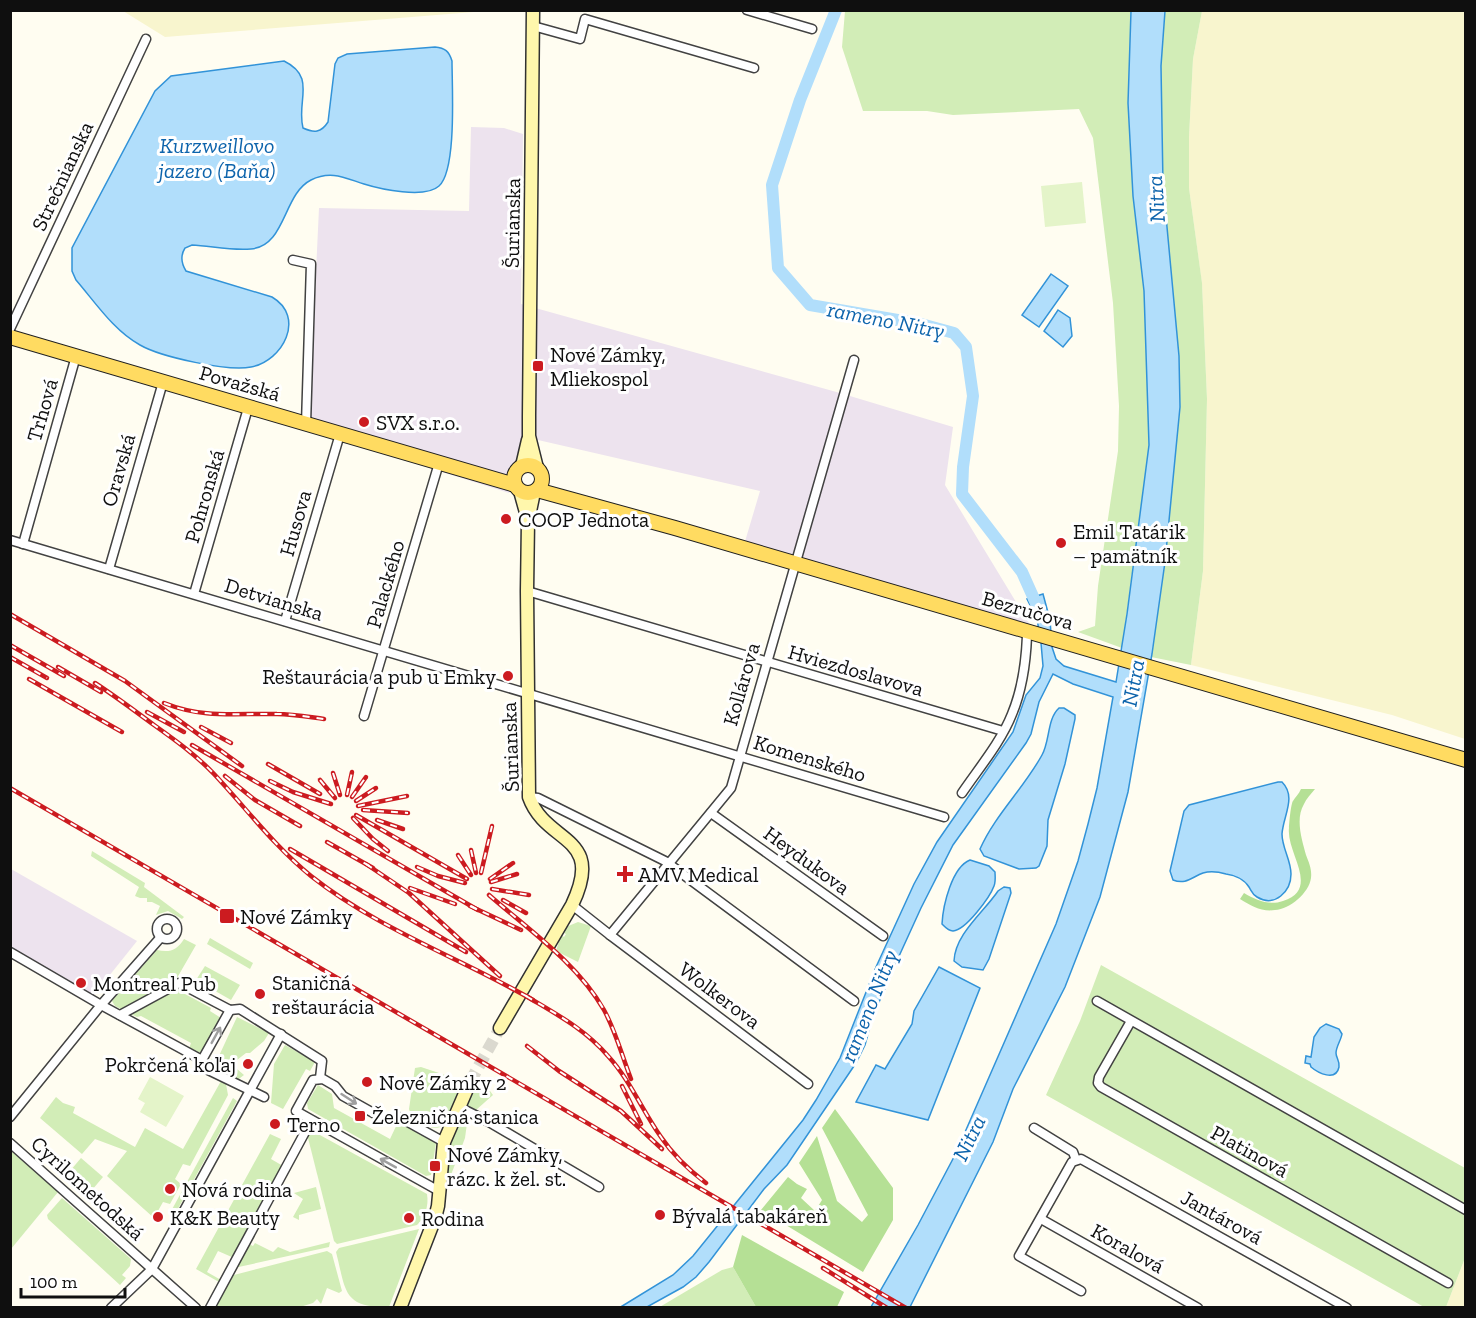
<svg xmlns="http://www.w3.org/2000/svg" width="1476" height="1318" font-family="'Zilla Slab',serif">
	<style>
		.industrial { fill: #ede3ee }
		.farmland { fill: #f8f5ce }
		.green { fill: #d2edb7 }
		.forest { fill: #b5e095 }
		.pitch { fill: #e4f4c9 }
		.water { fill: #b1defb; stroke: #3293d8; stroke-width: 1.5 }
		.lines { fill: none; stroke-linecap: round; stroke-linejoin: round }
		.river { stroke: #b1defb; stroke-width: 12 }
		.secondary-tunnel { stroke: #dbd9cf; stroke-width: 12; stroke-dasharray: 12 6; stroke-linecap: butt }
		.street-casing { stroke: #424242; stroke-width: 11 }
		.secondary-casing { stroke: #313131; stroke-width: 15 }
		.primary-casing { stroke: #202020; stroke-width: 16 }
		.street { stroke: #fff; stroke-width: 8 }
		.secondary { stroke: #fff7ac; stroke-width: 12 }
		.primary { stroke: #ffdb61; stroke-width: 14 }
		.rail-casing { stroke: #cc1b20; stroke-width: 4.5 }
		.rail { stroke: #fff; stroke-width: 2; stroke-dasharray: 7; stroke-linecap: butt }
		.oneway { stroke: #9f9f9f }
		.poi-dot { fill: #cc1b20; stroke: #fff; stroke-width: 2 }
		.labels { text-anchor: middle; dominant-baseline: central; stroke-width: 6; stroke-linejoin: round; paint-order: stroke }
		.street-label { font-size: 21px; fill: #0f0f0f; stroke: #fff }
		.poi-label { font-size: 21px; fill: #0f0f0f; stroke: #fff; text-anchor: start }
		.water-label { font-size: 22px; font-style: italic; fill: #0d64ac; stroke: #fff }
	</style>
	<rect width="100%" height="100%" fill="#fffdf1"/>
	<g class="industrial">
		<polygon points="471,127 504,128 523,134 521,304 840,393 953,427 945,485 1041,643 741,555 760,491 538,440 509,493 315,432 309,421 319,208 469,211"/>
		<polygon points="11,869 137,941 93,996 11,949"/>
	</g>
	<g class="farmland">
		<polygon points="123,11 486,11 165,37"/>
		<polygon points="1202,11 1465,11 1465,739 1392,715 1191,665 1203,571 1207,399 1202,284 1189,188 1189,137 1193,59"/>
		<polygon points="1465,1258 1465,1307 1446,1307"/>
	</g>
	<g class="green">
		<polygon points="845,11 1131,11 1128,103 1133,196 1144,291 1149,445 1122,648 1078,632 1095,626 1098,586 1118,451 1119,406 1113,303 1093,138 1079,109 953,115 927,111 863,111 842,47"/>
		<polygon points="1165,11 1202,11 1193,59 1189,137 1189,188 1202,283 1207,399 1203,571 1191,665 1151,657 1165,562 1180,407 1179,356 1163,184 1161,66"/>
		<polygon points="92,851 145,883 144,887 184,917 182,919 168,911 156,915 160,906 152,902 147,902 147,898 140,898 135,896 139,887 91,856"/>
		<polygon points="578,922 591,926 578,962 556,951 561,935 564,937 566,934 562,932 566,927"/>
		<polygon points="210,938 253,963 250,969 207,944"/>
		<path d="M184 939 196 945 177 978 188 989 185 994 211 1008 210 1011 221 1018 203 1051 196 1053 189 1049 191 1043 141 1016 137 1017 115 1006 112 1001 157 950C170 953 177 950 184 939Z"/>
		<polygon points="1101,965 1465,1168 1465,1258 1446,1307 1424,1307 1046,1095 1080,1021"/>
		<polygon points="205,966 240,985 231,1000 196,980"/>
		<polygon points="237,1017 269,1033 264,1041 250,1053 246,1053 237,1060 237,1069 244,1075 235,1082 206,1068 211,1059 218,1058"/>
		<polygon points="285,1045 315,1062 310,1071 306,1069 283,1109 271,1103 274,1064"/>
		<path d="M421 1067 463 1081 444 1125C432 1133 421 1122 411 1116L409 1109 415 1068Z"/>
		<polygon points="221,1081 226,1084 228,1095 190,1166 183,1164 175,1179 181,1184 170,1204 163,1202 154,1218 107,1176 127,1151 95,1139 82,1154 40,1118 56,1097 63,1103 75,1107 73,1113 135,1147 145,1128 183,1149"/>
		<polygon points="318,1085 332,1094 334,1108 390,1139 399,1120 431,1137 436,1143 431,1175 426,1176 308,1109 307,1103"/>
		<polygon points="472,1086 487,1087 493,1095 476,1110 467,1107 465,1102"/>
		<polygon points="233,1098 237,1101 174,1216 170,1213"/>
		<polygon points="463,1114 468,1116 465,1138 446,1188 447,1167 451,1137"/>
		<path d="M309 1129 427 1194C429 1206 425 1217 417 1225L337 1244 334 1241 307 1134Z"/>
		<polygon points="270,1134 281,1139 271,1159 283,1166 234,1258 218,1251 207,1272 221,1280 219,1282 196,1269"/>
		<polygon points="11,1151 58,1192 11,1249"/>
		<polygon points="81,1158 103,1177 92,1190 70,1171"/>
		<polygon points="316,1187 321,1209 299,1215 299,1220 293,1217 303,1199 294,1193"/>
		<polygon points="62,1198 131,1259 130,1266 122,1275 126,1278 120,1285 48,1219 47,1215"/>
		<path d="M419 1229 389 1307C342 1308 346 1290 336 1252L339 1248Z"/>
		<polygon points="330,1242 329,1247 234,1268 247,1243 253,1246 255,1243 273,1252 278,1247 290,1252"/>
		<polygon points="327,1251 332,1254 342,1291 339,1293 327,1288 321,1304 317,1299 313,1303 300,1307 213,1308 230,1276"/>
		<polygon points="733,1267 756,1307 658,1308 722,1270"/>
	</g>
	<g class="forest">
		<path d="M1301 789H1315C1311 794 1306 799 1304 804 1295 819 1302 840 1306 855 1309 863 1312 869 1311 878 1309 893 1290 909 1275 910 1262 912 1251 906 1240 899L1244 893C1256 900 1269 906 1283 901 1321 889 1286 853 1289 828 1289 824 1291 803 1293 801 1295 797 1299 794 1301 789Z"/>
		<polygon points="835,1109 893,1188 893,1220 863,1272 761,1210 788,1177 797,1184 807,1189 801,1198 815,1211 822,1200 799,1163 817,1136 837,1201 862,1222 868,1215 822,1128"/>
		<polygon points="742,1235 844,1292 837,1307 756,1307 733,1267"/>
	</g>
	<g class="pitch">
		<polygon points="1082,182 1086,223 1045,227 1041,186"/>
		<polygon points="150,1077 184,1096 166,1127 140,1112 145,1103 138,1099"/>
	</g>
	<g class="water">
		<polygon points="1131,11 1165,11 1161,66 1163,184 1179,356 1180,407 1165,562 1152,654 1128,792 1100,897 1065,987 1013,1089 993,1142 910,1307 871,1307 918,1225 955,1155 1056,924 1078,861 1088,824 1097,788 1113,697 1073,684 1053,674 1039,702 1031,734 1026,743 953,845 921,908 900,954 873,1016 865,1045 856,1063 787,1165 764,1189 709,1262 696,1277 683,1287 647,1307 619,1308 673,1275 693,1256 803,1120 816,1100 840,1058 876,967 914,884 937,842 1013,732 1026,695 1040,678 1043,666 1041,643 1037,619 1027,599 1043,594 1050,620 1052,647 1056,659 1064,666 1116,682 1127,614 1149,445 1144,291 1133,196 1128,103"/>
		<path d="M435 47C445 48 449 51 452 61 452 87 457 170 439 186 425 199 380 189 364 184 345 178 331 170 311 180 283 194 286 246 251 249 232 251 211 246 192 245L185 248C180 256 181 263 186 271L272 297C306 317 283 361 251 367 229 372 161 357 140 345 114 331 95 302 76 280L72 271V248L155 91 171 76 284 61C317 77 296 101 303 128 314 133 321 133 328 122L335 64 338 58 347 54Z"/>
		<polygon points="1051,274 1068,286 1039,327 1022,315"/>
		<polygon points="1058,310 1070,318 1072,336 1063,347 1044,331"/>
		<path d="M1059 708H1064L1075 715V719L1065 764 1048 820 1047 846 1039 866 1036 868 1019 869 984 856 980 849C995 815 1024 788 1042 755 1050 741 1047 719 1059 708Z"/>
		<path d="M1278 782H1282C1297 797 1283 816 1282 834 1282 848 1291 860 1291 874 1291 891 1275 908 1257 897 1252 894 1252 892 1249 887 1244 879 1234 875 1226 874 1219 872 1210 871 1203 873 1192 877 1186 885 1173 880L1170 871 1184 811 1189 805Z"/>
		<path d="M970 860 989 866 995 872C995 876 996 881 994 886 990 897 966 930 953 931 948 931 945 927 942 924 943 905 952 867 970 860Z"/>
		<path d="M1004 887 1010 888 1011 893 989 959 983 970 962 967 954 961C955 934 984 912 998 891Z"/>
		<polygon points="939,967 980,988 928,1120 856,1102 876,1065 885,1069 912,1024 914,1011"/>
		<path d="M1326 1024 1339 1029 1342 1034C1341 1040 1336 1047 1336 1053 1336 1058 1340 1061 1339 1067 1336 1082 1318 1073 1311 1067L1310 1064 1305 1063 1306 1056 1311 1057 1314 1037 1320 1028Z"/>
	</g>
	<g class="lines">
		<polyline class="river" points="836,10 800,100 772,185 778,268 810,305 921,324 954,333 966,347 973,396 963,467 962,494 1022,572 1039,610"/>
		<polyline class="secondary-tunnel" points="470,1082 500,1028"/>
		<defs>
			<g id="street">
				<polyline points="747,10 812,29"/>
				<polyline points="533,26 580,39 585,19 754,68"/>
				<polyline points="293,260 311,264 306,424"/>
				<polyline points="10,329 146,39"/>
				<polyline points="10,540 944,817"/>
				<polyline points="23,544 76,356"/>
				<polyline points="109,569 163,382"/>
				<polyline points="527,591 1003,731"/>
				<polyline points="194,594 248,408"/>
				<polyline points="285,621 340,434"/>
				<polyline points="364,716 439,463"/>
				<path d="M962 793C979 768 1001 742 1012 714 1022 690 1026 661 1027 636"/>
				<polyline points="529,797 538,798 665,861 854,1001"/>
				<polyline points="711,813 883,936"/>
				<polyline points="572,905 610,935 731,788 854,360"/>
				<circle cx="167" cy="929" r="10"/>
				<polyline points="610,935 808,1084"/>
				<polyline points="10,952 101,1005 202,1060 230,1010"/>
				<polyline points="1097,1001 1466,1210"/>
				<polyline points="230,1010 240,1009 322,1061 320,1078"/>
				<polyline points="120,1015 179,983 230,1010"/>
				<polyline points="1131,1021 1099,1077 1098,1083 1101,1087 1448,1283"/>
				<polyline points="204,1068 264,1097"/>
				<polyline points="459,1107 489,1122 599,1187"/>
				<polyline points="10,1117 101,1005 161,937"/>
				<polyline points="1034,1128 1073,1152 1076,1160"/>
				<polyline points="10,1143 196,1308"/>
				<polyline points="439,1191 296,1111 313,1080 323,1079 335,1086 343,1096 384,1119 399,1117 444,1142"/>
				<polyline points="1041,1219 1198,1308"/>
				<polyline points="1081,1291 1019,1256 1072,1162 1081,1159 1347,1308"/>
				<polyline points="111,1308 152,1269 281,1034"/>
				<polyline points="210,1308 311,1121"/>
			</g>
			<g id="secondary">
				<polyline points="533,10 529,416 529,436 537,468"/>
				<polyline points="522,466 528,440"/>
				<polyline points="520,491 527,516"/>
				<path d="M500 1028 572 905C606 834 546 845 529 797L527 591 528 521 534 492"/>
				<polyline points="400,1308 435,1218 438,1206 444,1142 470,1082"/>
			</g>
			<g id="primary">
				<polyline points="10,337 515,485"/>
				<circle cx="528" cy="479" r="14"/>
				<polyline points="537,490 675,528 1466,760"/>
			</g>
		</defs>
		<use href="#street" class="street-casing"/>
		<use href="#secondary" class="secondary-casing"/>
		<use href="#primary" class="primary-casing"/>
		<use href="#street" class="street"/>
		<use href="#secondary" class="secondary"/>
		<use href="#primary" class="primary"/>
		<defs>
			<g id="rail">
				<polyline points="10,614 125,681 242,766"/>
				<polyline points="10,645 64,676"/>
				<polyline points="10,657 47,678"/>
				<polyline points="58,667 101,692"/>
				<polyline points="29,679 122,732"/>
				<path d="M95 683C115 696 135 711 154 725 175 740 196 755 214 774 246 808 274 846 311 876 378 929 460 958 533 1000"/>
				<path d="M164 703C204 719 236 713 277 714 293 714 309 717 324 719"/>
				<polyline points="147,712 184,732"/>
				<polyline points="201,727 231,743"/>
				<polyline points="192,745 478,910"/>
				<polyline points="268,764 320,794"/>
				<polyline points="333,773 340,795"/>
				<polyline points="225,776 255,800 300,826"/>
				<polyline points="320,780 335,798"/>
				<polyline points="270,781 293,792 331,804"/>
				<polyline points="10,788 906,1308"/>
				<polyline points="347,795 352,772"/>
				<polyline points="352,797 366,777"/>
				<polyline points="356,801 376,788"/>
				<polyline points="358,806 407,796"/>
				<polyline points="363,810 408,813"/>
				<polyline points="356,815 467,879"/>
				<polyline points="353,818 373,839 388,851"/>
				<polyline points="377,820 403,829"/>
				<polyline points="327,842 373,868"/>
				<polyline points="290,849 466,952"/>
				<polyline points="471,850 476,873"/>
				<polyline points="458,855 471,875"/>
				<polyline points="366,864 409,893 500,976"/>
				<polyline points="417,867 438,876 465,883"/>
				<polyline points="481,873 492,826"/>
				<polyline points="490,879 513,863"/>
				<polyline points="491,882 517,874"/>
				<polyline points="410,888 455,904"/>
				<polyline points="492,889 529,895"/>
				<path d="M489 895C529 930 577 963 604 1010 616 1032 622 1056 631 1079"/>
				<polyline points="503,900 526,913"/>
				<polyline points="470,906 521,930"/>
				<path d="M526 996C556 1014 585 1029 608 1056 630 1080 642 1110 661 1137 673 1155 689 1170 706 1183"/>
				<polyline points="527,1046 559,1071 621,1111 662,1149"/>
				<polyline points="622,1086 641,1124"/>
				<polyline points="823,1268 887,1308"/>
			</g>
		</defs>
		<use href="#rail" class="rail-casing"/>
		<use href="#rail" class="rail"/>
	</g>
	<defs><path id="oneway-shaft" d="M-6 0H5M1.5-3L5.5 0L1.5 3" fill="none" stroke-width="1.6" stroke-linecap="round" stroke-linejoin="round" transform="scale(1.5)"/></defs>
	<g class="oneway">
		<use href="#oneway-shaft" transform="translate(216 1035) rotate(-61)"/>
		<use href="#oneway-shaft" transform="translate(349 1099) rotate(33)"/>
		<use href="#oneway-shaft" transform="translate(388 1163) rotate(-151)"/>
	</g>
	<g class="poi-dot">
		<rect x="532" y="360" width="12" height="12" rx="3"/>
		<circle cx="364" cy="422" r="6"/>
		<circle cx="506" cy="519" r="6"/>
		<circle cx="1061" cy="543" r="6"/>
		<circle cx="508" cy="676" r="6"/>
		<path d="M622 865h6v6h6v6h-6v6h-6v-6h-6v-6h6z"/>
		<rect x="219" y="908" width="16" height="16" rx="3"/>
		<circle cx="81" cy="983" r="6"/>
		<circle cx="260" cy="994" r="6"/>
		<circle cx="248" cy="1064" r="6"/>
		<circle cx="367" cy="1082" r="6"/>
		<rect x="354" y="1110" width="12" height="12" rx="3"/>
		<circle cx="275" cy="1124" r="6"/>
		<rect x="429" y="1160" width="12" height="12" rx="3"/>
		<circle cx="170" cy="1189" r="6"/>
		<circle cx="660" cy="1215" r="6"/>
		<circle cx="158" cy="1217" r="6"/>
		<circle cx="409" cy="1218" r="6"/>
	</g>
	<g class="labels">
		<g class="street-label">
			<text transform="translate(62 176) rotate(-65)">Strečnianska</text>
			<text transform="translate(512 223) rotate(-89)">Šurianska</text>
			<text transform="translate(240 383) rotate(16)">Považská</text>
			<text transform="translate(42 410) rotate(-74)">Trhová</text>
			<text transform="translate(118 470) rotate(-74)">Oravská</text>
			<text transform="translate(204 496) rotate(-74)">Pohronská</text>
			<text transform="translate(295 523) rotate(-74)">Husova</text>
			<text transform="translate(385 584) rotate(-74)">Palackého</text>
			<text transform="translate(274 599) rotate(17)">Detvianska</text>
			<text transform="translate(1028 610) rotate(16)">Bezručova</text>
			<text transform="translate(856 670) rotate(16)">Hviezdoslavova</text>
			<text transform="translate(741 684) rotate(-74)">Kollárova</text>
			<text transform="translate(510 747) rotate(-92)">Šurianska</text>
			<text transform="translate(810 758) rotate(17)">Komenského</text>
			<text transform="translate(807 860) rotate(36)">Heydukova</text>
			<text transform="translate(720 995) rotate(37)">Wolkerova</text>
			<text transform="translate(1250 1151) rotate(29)">Platinová</text>
			<text transform="translate(88 1188) rotate(42)">Cyrilometodská</text>
			<text transform="translate(1222 1217) rotate(29)">Jantárová</text>
			<text transform="translate(1128 1248) rotate(29)">Koralová</text>
		</g>
		<g class="poi-label">
			<text x="550" y="354">Nové Zámky,<tspan x="550" dy="24">Mliekospol</tspan></text>
			<text x="376" y="422">SVX s.r.o.</text>
			<text x="518" y="519">COOP Jednota</text>
			<text x="1073" y="531">Emil Tatárik<tspan x="1073" dy="24">– pamätník</tspan></text>
			<text x="496" y="676" text-anchor="end">Reštaurácia a pub u Emky</text>
			<text x="638" y="874">AMV Medical</text>
			<text x="240" y="916">Nové Zámky</text>
			<text x="272" y="982">Staničná<tspan x="272" dy="24">reštaurácia</tspan></text>
			<text x="93" y="983">Montreal Pub</text>
			<text x="236" y="1064" text-anchor="end">Pokrčená koľaj</text>
			<text x="379" y="1082">Nové Zámky 2</text>
			<text x="372" y="1116">Železničná stanica</text>
			<text x="287" y="1124">Terno</text>
			<text x="447" y="1154">Nové Zámky,<tspan x="447" dy="24">rázc. k žel. st.</tspan></text>
			<text x="182" y="1189">Nová rodina</text>
			<text x="672" y="1215">Bývalá tabakáreň</text>
			<text x="170" y="1217">K&amp;K Beauty</text>
			<text x="421" y="1218">Rodina</text>
		</g>
		<g class="water-label">
			<text x="217" y="145">Kurzweillovo<tspan x="217" dy="25">jazero (Baňa)</tspan></text>
			<text transform="translate(1156 199) rotate(-94)">Nitra</text>
			<text transform="translate(886 320) rotate(11)">rameno Nitry</text>
			<text transform="translate(1133 683) rotate(-80)">Nitra</text>
			<text transform="translate(869 1006) rotate(-68)">rameno Nitry</text>
			<text transform="translate(969 1138) rotate(-64)">Nitra</text>
		</g>
	</g>
	<rect width="1476" height="1318" fill="none" stroke="#0f0f0f" stroke-width="24"/>
	<path d="M21 1288v9h104v-9" fill="none" stroke="#0f0f0f" stroke-width="3"/>
	<text x="30" y="1288" font-size="18" fill="#0f0f0f" stroke="#ffffff" stroke-width="4.5" paint-order="stroke">100 m</text>
</svg>
